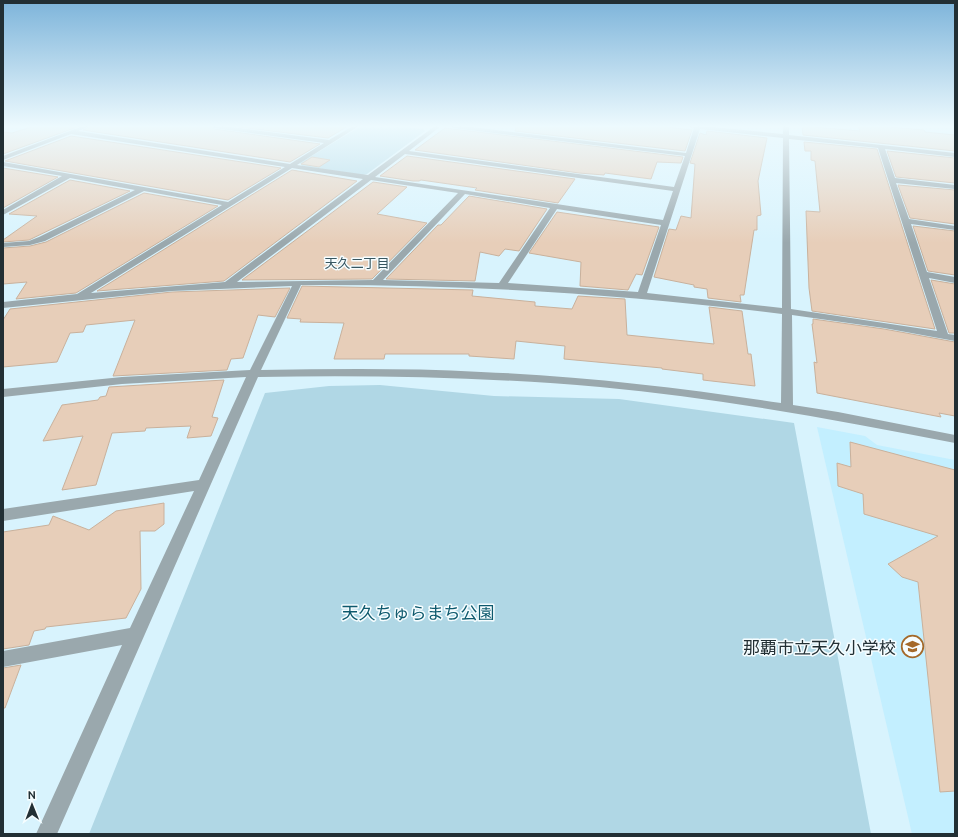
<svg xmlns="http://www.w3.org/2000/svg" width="958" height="837" font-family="Ubuntu,'Noto Sans JP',sans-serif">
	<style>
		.built { fill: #c3efff }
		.green { fill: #b0d7e5 }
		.building { fill: #e7ceb9; stroke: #c9b19c }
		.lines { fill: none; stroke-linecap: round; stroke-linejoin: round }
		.minor { fill: #9aa8ad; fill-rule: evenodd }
		.labels { text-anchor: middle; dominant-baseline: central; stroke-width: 3; stroke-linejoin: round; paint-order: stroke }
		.far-neighbourhood-label { font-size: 13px; fill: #375660; stroke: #f6fdff }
		.near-park-label { font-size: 17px; fill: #0d596d; stroke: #f6fdff }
		.near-poi-label { font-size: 17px; fill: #222f34; stroke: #f6fdff; text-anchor: end }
	</style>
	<rect width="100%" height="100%" fill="#d8f3fd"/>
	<polygon class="built" points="817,427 865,436 877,445 955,460 955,834 912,834"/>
	<g class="green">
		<polygon points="361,126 396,126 423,129 425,131 367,174 363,175 302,166 300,163"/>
		<polygon points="380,385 494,396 619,399 794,423 871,834 89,834 265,393 329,386"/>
	</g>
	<g class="building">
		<polygon points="34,126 80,126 3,154 3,132 12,133"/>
		<polygon points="91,126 210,126 214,129 320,144 290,162 83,130"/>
		<polygon points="231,126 348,126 328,138"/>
		<polygon points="516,126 660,126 692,130 685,151 515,131"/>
		<polygon points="802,126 860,131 858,126 879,126 924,130 925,132 955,135 955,151 803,135"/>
		<polygon points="445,128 453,129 683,157 681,163 657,162 651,179 605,173 604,175 579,173 415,150"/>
		<polygon points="707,131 767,138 758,181 761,215 757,216 757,230 754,230 744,295 740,295 741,302 708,298 707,289 694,287 694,285 654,277 669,229 676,230 681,216 691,218 695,164 690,163 700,133 706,135"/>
		<polygon points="71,136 281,168 228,200 5,161"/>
		<polygon points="804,142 877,149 935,329 812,311 809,288 806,211 820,212 815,161 811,160 811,151 805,151"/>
		<polygon points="887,151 955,158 955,183 896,177"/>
		<polygon points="407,156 575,179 558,203 475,190 477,188 421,180 419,181 413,181 380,176"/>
		<polygon points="312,157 330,160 319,167 301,164"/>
		<polygon points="3,168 58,177 3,208"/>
		<polygon points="292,170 357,181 224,281 97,291"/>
		<polygon points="70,180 130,191 29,240 3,242 3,240 37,216 9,214"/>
		<polygon points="373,182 407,187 377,214 427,223 372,279 242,280"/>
		<polygon points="898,185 955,190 955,224 910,218"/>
		<polygon points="144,193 218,206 76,293 16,299 27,282 3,284 3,248 30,246 46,242"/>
		<polygon points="469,196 547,209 519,251 505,249 499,256 480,252 475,281 386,279 438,225 441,225"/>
		<polygon points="557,212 659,227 642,275 636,274 628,290 580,286 581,262 529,253"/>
		<polygon points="913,226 955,231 955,275 928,271"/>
		<polygon points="931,280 955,284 955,333 949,333"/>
		<polygon points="302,286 473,290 472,296 535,302 535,306 572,309 578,296 625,299 627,335 714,344 709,307 742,311 748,354 751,354 755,386 703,380 703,374 662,369 662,368 564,359 565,346 516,341 514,359 469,356 469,354 385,354 384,359 334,359 344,323 300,322 301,319 287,318"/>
		<polygon points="290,288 275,317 258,315 243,358 231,359 227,370 113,376 135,320 86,325 83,332 70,333 57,362 3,367 3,320 10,309 172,292"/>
		<polygon points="813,319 884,329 955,342 955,416 939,413 941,417 817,393 814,362 817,363 812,324 813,324"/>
		<polygon points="224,380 212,417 218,418 211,436 187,438 191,426 146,428 145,431 112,433 96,485 62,490 83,436 43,441 62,405 98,400 100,397 106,396 109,387"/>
		<polygon points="850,442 955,470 955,791 940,792 918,582 902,577 888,564 938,536 864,514 863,494 838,486 837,463 851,467"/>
		<polygon points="164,503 164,524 155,531 140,531 141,589 126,618 46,627 45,629 34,631 29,645 3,649 3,532 49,525 53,516 89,530 116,511"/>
		<polygon points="21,665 5,708 3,708 3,668"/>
	</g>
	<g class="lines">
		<path class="minor" d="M83 126H90L78 131 290 164 324 143 214 128 211 126H223L329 140 353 126H359L297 165 368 175 435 126H441L409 151 674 187 685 156 453 128 450 126H463L686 153 694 128 688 127 687 126H702L783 134V126H789V135L955 153V157L885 149 895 178 955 185V189L896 183 909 219 955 226V230L911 224 927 272 955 277V283L929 278 948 334 955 335V341L884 328 792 315 793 405 838 412 955 435V443C837 420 719 398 600 387 486 377 372 375 258 377L57 834H36L122 645 3 667V651L130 628 194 491 3 521V509L199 480 246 377 122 384 3 397V389L122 377 250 370 292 286 172 291 3 308V302L77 294 222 205 144 191 45 241 30 245 3 247V243L29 241 39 237 135 190 70 178 3 215V210L62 176 3 166V162L228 202 285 167 71 134 3 160V156ZM700 129 783 138 782 308 647 293ZM789 139 878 148 937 331 791 309ZM405 154 673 191 663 220 375 177ZM292 168 363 179 225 282 91 293ZM371 180 458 193 373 280 237 282ZM465 194 550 208 499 283 383 280ZM557 209 661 225 638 292 508 283ZM301 285C462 284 622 294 782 314L781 403C682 388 582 376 481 372 408 368 334 369 261 370Z"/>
	</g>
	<linearGradient id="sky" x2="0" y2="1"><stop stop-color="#7db4da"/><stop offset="0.52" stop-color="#edfafe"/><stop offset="1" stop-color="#edfafe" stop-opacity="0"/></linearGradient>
	<rect width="958" height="243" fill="url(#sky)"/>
	<defs>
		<symbol id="school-ring" viewBox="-11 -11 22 22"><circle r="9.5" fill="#f6fdff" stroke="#a4692a" stroke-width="1.5"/><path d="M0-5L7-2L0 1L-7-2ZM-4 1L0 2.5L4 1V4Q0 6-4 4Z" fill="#a4692a"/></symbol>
	</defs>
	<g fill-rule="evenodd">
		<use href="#school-ring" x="900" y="634" width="25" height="25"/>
	</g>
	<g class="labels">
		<g class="far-neighbourhood-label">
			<text x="357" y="263">天久二丁目</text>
		</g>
		<g class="near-park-label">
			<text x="418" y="612">天久ちゅらまち公園</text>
		</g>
		<g class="near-poi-label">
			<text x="896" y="647">那覇市立天久小学校</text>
		</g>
	</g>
	<rect width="958" height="837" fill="none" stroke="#222f34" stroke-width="8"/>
	<g transform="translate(32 805) rotate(359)" stroke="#f6fdff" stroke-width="3" paint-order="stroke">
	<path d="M0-3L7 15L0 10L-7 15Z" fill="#222f34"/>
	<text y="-6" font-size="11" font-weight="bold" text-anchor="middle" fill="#222f34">N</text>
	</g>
</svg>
